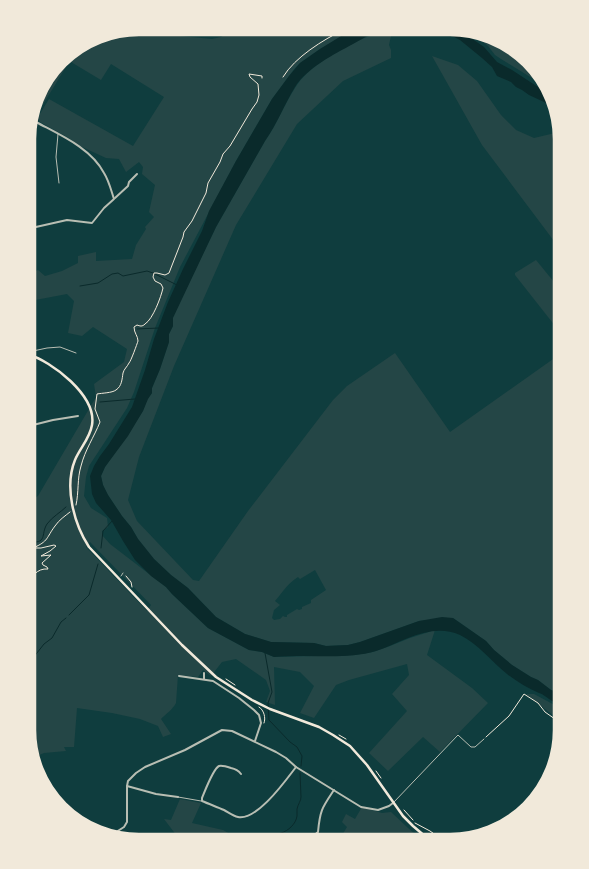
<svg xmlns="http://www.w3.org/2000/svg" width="589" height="869" font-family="'IBM Plex Serif',serif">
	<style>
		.green { fill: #244646; fill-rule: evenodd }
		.water { fill: #0a2a2b }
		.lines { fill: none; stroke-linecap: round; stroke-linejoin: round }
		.stream { stroke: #0a2a2b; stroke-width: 1 }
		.path { stroke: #f1e9da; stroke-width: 1 }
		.service { stroke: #b8beb3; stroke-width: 1 }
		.minor { stroke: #b8beb3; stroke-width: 2 }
		.secondary { stroke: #f1e9da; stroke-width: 2.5 }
		.rim { fill: none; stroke: #f1e9da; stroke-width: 2.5 }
	</style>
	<rect width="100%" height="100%" fill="#0f3d3e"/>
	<g class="green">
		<polygon points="466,28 472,28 519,50 548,88 501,59 495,55 488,46"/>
		<path d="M354 30 320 49 300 63 295 68 272 99 236 161 180 267 155 328 134 392 127 408 89 466 86 477 84 496 91 508 107 518 108 527 102 531V535L110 544 166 587 172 594 208 628 249 650 262 652 274 657 355 655 373 652 390 646 410 638 435 630 427 655 472 688 488 703 440 752 423 737 388 771 369 753 407 711 392 694 409 675 407 664 349 680 336 685 314 718 300 713 314 686 300 672 274 667 275 705 266 702 270 691 266 680 236 659 222 662 211 676 203 670 198 677 178 675 176 703C173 709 166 714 161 719L171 734 163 737 158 726 140 719 112 713 77 708 74 747H64L66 751 44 753 32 758 26 730 27 502 38 496 96 397 94 384 124 362 127 349 93 327 82 336 68 333 74 301 67 294 30 301 27 300V275L38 270 45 276 62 271 78 263V256L96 252V261L132 259 136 245 146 229 145 227 154 217 149 212 155 185 142 174 143 167 139 162 126 172 119 159 106 158 80 146 67 137 40 122 38 119V117L49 99 133 146 164 97 111 64 101 80 71 62 92 40 104 32H140L212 39 221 37 229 31ZM90 542 151 605 147 611 86 547Z"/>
		<path d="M392 31 389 45 391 50V58L343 81 297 124 236 225 174 366 139 457 128 500 137 521 193 580 199 581 248 511 333 400 347 386 395 353 450 432 563 352V694L551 690 538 680 531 677 512 665 494 650 486 641 453 618 419 621 360 642 348 645 326 646 314 643 271 642 245 634 216 617 188 588 171 575 154 559 138 539 131 527 122 516 108 495 103 485 101 476 105 467 143 411 147 399 152 393V388L160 369 169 342V334L173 326 172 318 216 227 265 141C277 124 284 105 295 88 308 66 340 50 362 39 372 34 382 35 392 31ZM315 570 326 590 311 600V603L302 607V609L299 610 297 609 287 615V617H285L283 616 280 619 274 620 272 618 274 610 280 605 275 601C282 593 288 583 298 577L300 579Z"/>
		<polygon points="82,44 72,57 39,111 34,112 33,107 41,83 65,54"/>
		<polygon points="432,56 458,65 477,81 501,115 516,130 534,138 555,133 561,128 563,139 563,215 560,218 563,242 563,253 482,145"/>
		<polygon points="536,260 563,293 563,336 515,275 515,273"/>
		<path d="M526 694H534L562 709V721C549 713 538 703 526 694Z"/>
		<polygon points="180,799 201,803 192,823 223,830 244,842 176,842 180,840 164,819 171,820"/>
		<polygon points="362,807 382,813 391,812 408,828 426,843 338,842 347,827 342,822 346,814 355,819"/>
	</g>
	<g class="water">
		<path d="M396 29C387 33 380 33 370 35 364 37 359 41 353 44 333 55 308 67 295 87 284 105 277 124 265 141L216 227 173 318V326L169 334V342L160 369 152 388V393L148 399 143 411 128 436 105 467 101 476 103 485 108 495 122 516 131 527 138 539 154 559 171 575 188 588 216 617 245 634 255 637 271 642 314 643 326 646 348 645 360 642 419 621 442 617 453 618 486 641 494 650 512 665 531 677 538 680 551 690 563 694 562 705C558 703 553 702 549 699 546 697 543 694 539 693 528 688 517 682 507 674 491 661 478 644 460 635 431 622 403 642 376 651 353 658 328 656 304 656 294 656 284 656 274 657L262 652 249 650 208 628 172 594 166 587 151 576 135 560 123 541 111 520 96 503 92 494 90 476 94 466 100 456 109 444 132 407 145 370 154 339 168 302 183 269 202 231 209 211 236 161 272 99 289 76 300 63 320 49 346 33 354 30Z"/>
		<polygon points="439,29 455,29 471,38 484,47 497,62 512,70 541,89 554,96 557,108 529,95 522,90 516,87 511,82 497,76 492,67 482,58 460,40"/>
	</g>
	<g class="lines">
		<g class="stream">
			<polyline points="80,286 98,283 112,274 118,273 123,276 147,271 153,273 177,285"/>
			<polyline points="137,329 159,328"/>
			<polyline points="100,402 135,399"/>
			<path d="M27 542C49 544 40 535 47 524 52 517 61 512 66 507"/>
			<polyline points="101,548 103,531 113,520"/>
			<polyline points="69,615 89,595 98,564"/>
			<polyline points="265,653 272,692 268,703 269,720 290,742 297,747 302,756 301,766"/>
			<polyline points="26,679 28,677 29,670 32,667 33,658 44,644 52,638 61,622 66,618"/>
			<path d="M256 842C266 831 270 837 281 833 288 831 296 824 297 816 297 814 297 811 297 809 298 804 301 801 301 797 301 789 300 781 300 773"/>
		</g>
		<g class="path">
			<path d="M283 77C295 57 323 40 343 30"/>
			<path d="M76 505C79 492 77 479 81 466 85 450 94 437 100 422L95 409 97 394C102 393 112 393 116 390 122 386 122 379 123 373 124 369 127 367 129 363 131 361 137 344 138 341 138 336 134 333 134 327L137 325C140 326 142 327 145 324 153 319 161 297 163 288L161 284 155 281 153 277 154 273H157L165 275 169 273 183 237 184 232 192 221 206 193 208 183 220 162 223 154 230 146 252 109 257 102 259 95 258 84 250 77 249 74 262 76V78"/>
			<polyline points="126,576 131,582 132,587"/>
			<path d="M26 586C31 577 37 568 48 569L47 567 43 565 42 563 51 555 41 556 50 551 56 546 54 545 41 548H33C49 541 46 538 55 526 59 520 65 516 70 512"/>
			<polyline points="226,679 235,685"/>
			<path d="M259 707C264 710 266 718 264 723"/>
			<polyline points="339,735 346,739"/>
			<polyline points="486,737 509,716 524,694 538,703 545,712 562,724"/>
			<polyline points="376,771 381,778"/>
			<polyline points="404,810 413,820"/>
			<polyline points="415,823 430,831 447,843"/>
		</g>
		<g class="service">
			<polyline points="58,134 56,157 59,183"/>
			<polyline points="30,355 33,351 47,348 60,347 76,353"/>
			<polyline points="121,576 123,573"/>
			<polyline points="178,797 201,801"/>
			<polyline points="394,802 458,735 471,747 475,747 484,739"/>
			<polyline points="317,842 318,833"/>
		</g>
		<g class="minor">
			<polyline points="32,109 34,119"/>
			<polyline points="27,125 34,119"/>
			<polyline points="27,175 29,169 29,163"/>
			<polyline points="115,198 128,186 129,182 137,174"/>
			<path d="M27 229 67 220 92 223 104 208 114 199C111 190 109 181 104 173 91 148 60 135 36 122L34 119"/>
			<polyline points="27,364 30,373 33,393 29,412 29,426"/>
			<polyline points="27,428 29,426 53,420 78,416"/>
			<polyline points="179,676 213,681 239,698 254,710 259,715 261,723 255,741"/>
			<polyline points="204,679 204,673"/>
			<path d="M241 774C238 770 236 769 231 768 228 767 222 765 219 766 213 769 205 791 202 798V801C209 804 217 807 224 810 228 812 233 816 238 817 257 821 286 780 296 767"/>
			<polyline points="127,786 156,794 178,797"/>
			<polyline points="110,836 124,827 127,822 127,786 128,781 136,773 145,767 185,750 222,730 232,731 276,752 286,758 296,767 361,807 378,810 389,806 393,803"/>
			<path d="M306 842 318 832C320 810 322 808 334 790"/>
		</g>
		<path class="secondary" d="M27 354C52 361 97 396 92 425 90 438 80 448 75 460 64 487 74 524 89 547L182 645 216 677 252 700 270 709 319 727 333 735 350 746 367 765 403 816 413 826 433 843"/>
	</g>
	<path d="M0 0H589V869H0ZM139 35H450A104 104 0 0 1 554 139V730A104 104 0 0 1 450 834H139A104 104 0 0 1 35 730V139A104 104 0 0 1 139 35Z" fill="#f1e9da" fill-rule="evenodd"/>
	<path class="rim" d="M139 35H450A104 104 0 0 1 554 139V730A104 104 0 0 1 450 834H139A104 104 0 0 1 35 730V139A104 104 0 0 1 139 35Z"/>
</svg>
